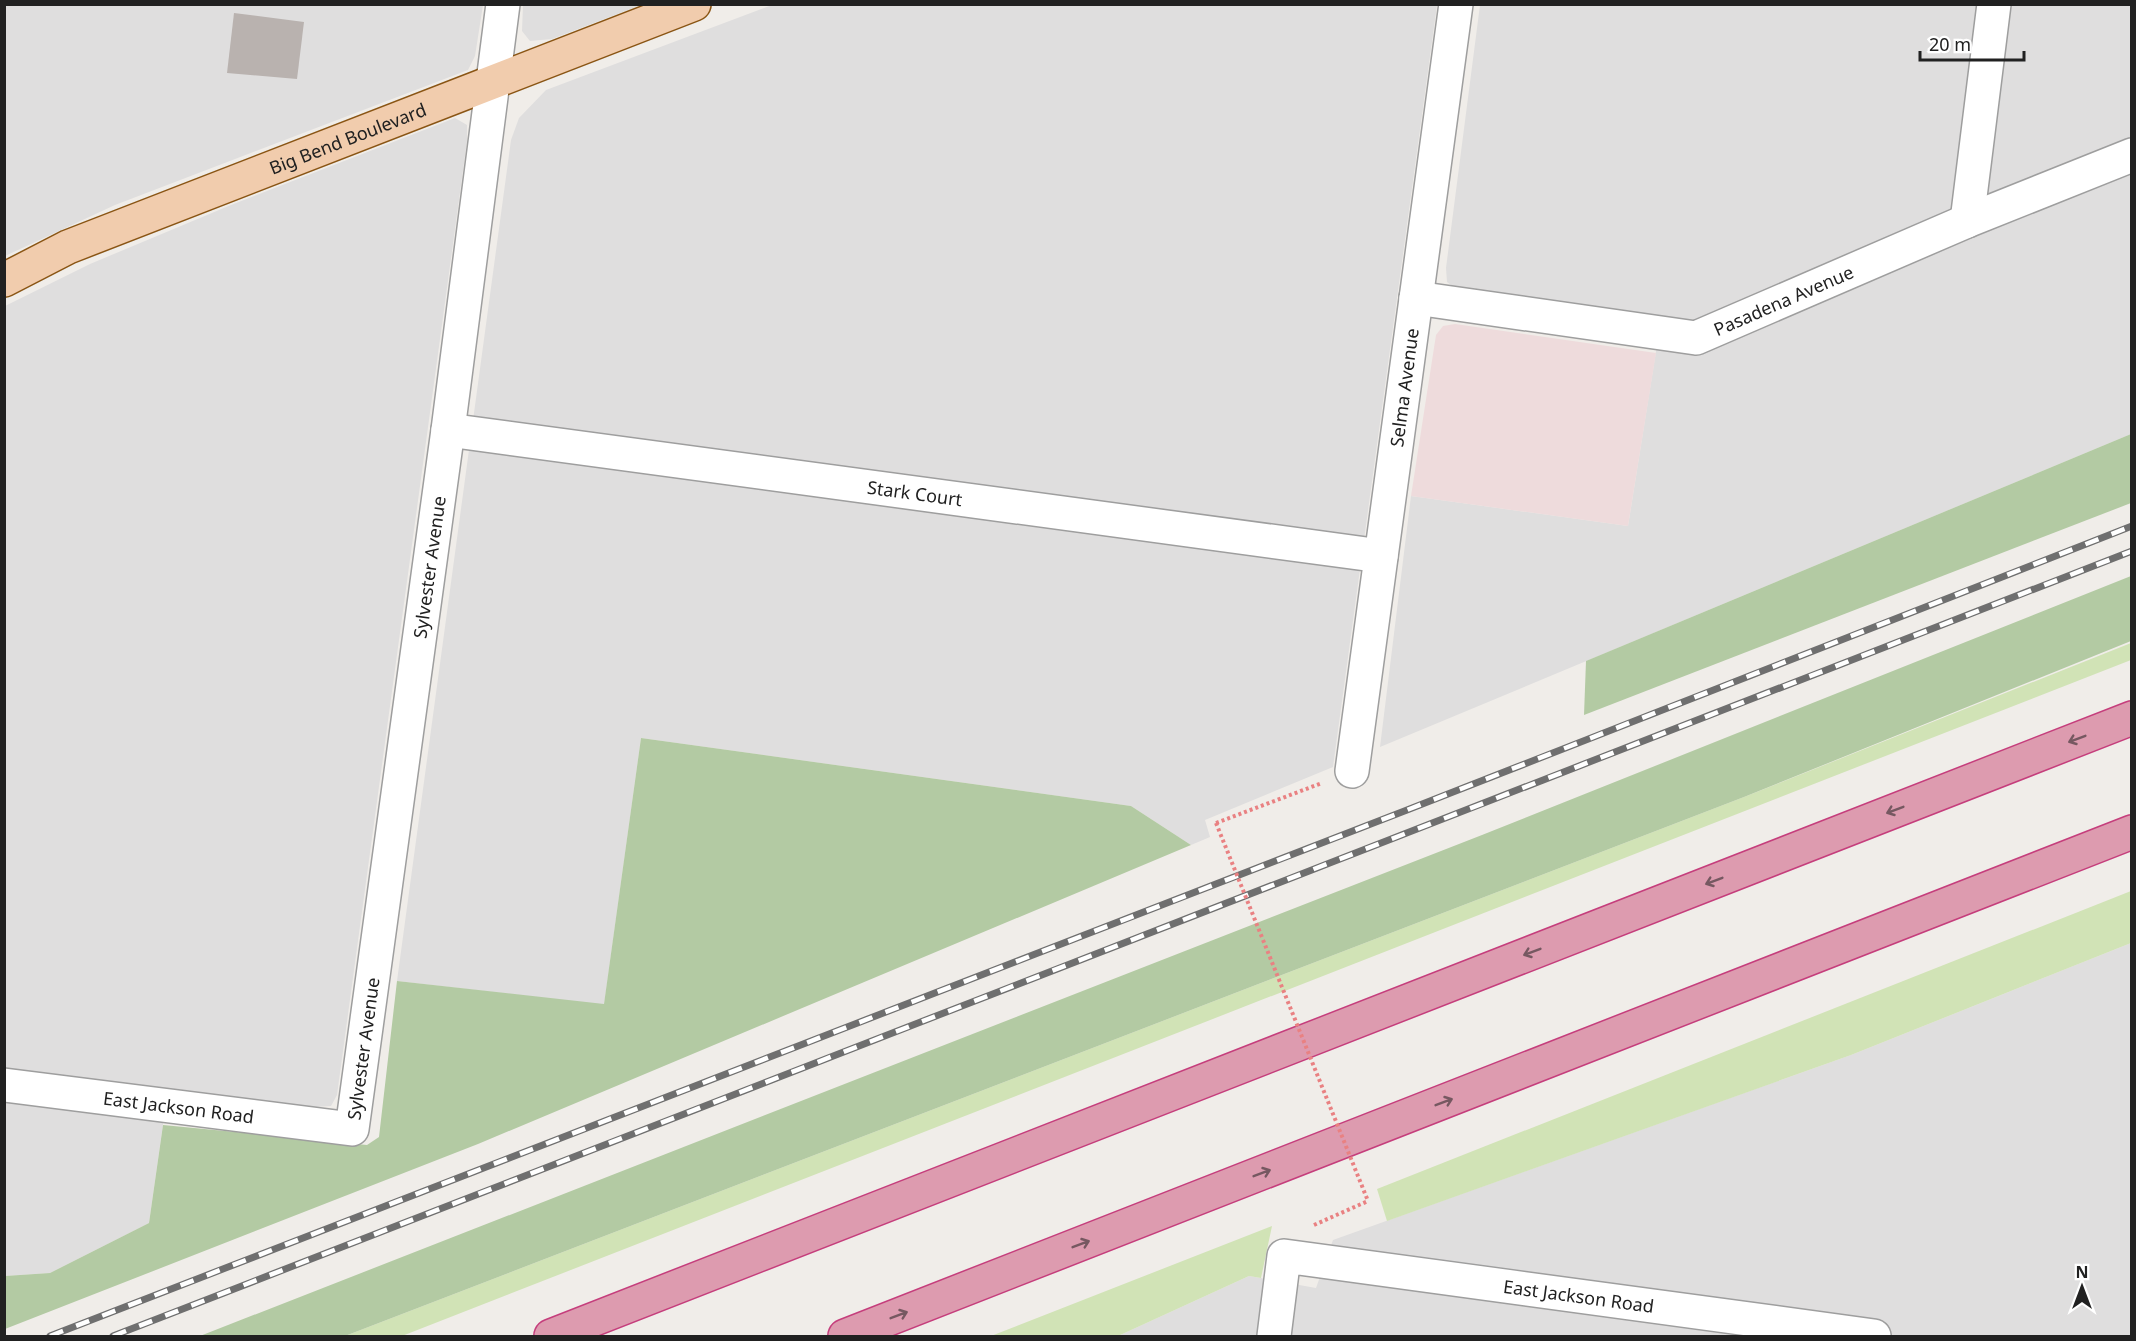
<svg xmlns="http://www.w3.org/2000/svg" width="2136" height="1341" font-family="'Noto Sans',sans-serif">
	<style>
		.residential { fill: #dfdede }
		.commercial { fill: #eedbdc }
		.grass { fill: #d1e3b6 }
		.forest { fill: #b3caa3 }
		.building { fill: #b9b2af }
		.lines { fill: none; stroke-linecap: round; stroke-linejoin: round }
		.minor-casing { stroke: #9e9e9e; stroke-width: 36 }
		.major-casing { stroke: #8a5514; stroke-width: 36 }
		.highway-casing { stroke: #c53e7c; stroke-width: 36 }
		.path { stroke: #e98182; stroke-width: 4; stroke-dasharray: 3 3; stroke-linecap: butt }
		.minor { stroke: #fff; stroke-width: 33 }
		.major { stroke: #f1ccad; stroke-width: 33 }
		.highway { stroke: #dd9baf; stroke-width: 33 }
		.rail-casing { stroke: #6f6f6f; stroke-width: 7 }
		.rail { stroke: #fff; stroke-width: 4.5; stroke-dasharray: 14; stroke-linecap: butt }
		.path-bridge { stroke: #e98182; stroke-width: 4; stroke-dasharray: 3 3; stroke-linecap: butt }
		.oneway { stroke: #765861 }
		.labels { text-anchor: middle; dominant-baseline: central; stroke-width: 4.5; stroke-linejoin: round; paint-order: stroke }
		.street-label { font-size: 18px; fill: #212121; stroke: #fff }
	</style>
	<rect width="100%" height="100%" fill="#f0ede9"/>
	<g class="residential">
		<polygon points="4,5 483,5 475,56 468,70 115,205 5,256"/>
		<polygon points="523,5 523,4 641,5 552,39 530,41 522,31"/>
		<polygon points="772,5 1437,5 1333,767 1205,820 1210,837 1191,845 1131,806 641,738 604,1005 397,981 511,140 519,118 546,90"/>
		<polygon points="1480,5 2131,5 2131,434 1380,747 1411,496 1628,526 1661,320 1458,290 1447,282 1446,268"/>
		<polygon points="455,118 467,125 467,141 337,1095 331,1106 314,1107 168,1089 149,1223 50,1273 5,1276 5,306 90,264 231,205"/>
		<polygon points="2131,943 2131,1336 1118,1336 1249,1276 1316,1288 1333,1240 1851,1055"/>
	</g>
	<polygon class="commercial" points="1455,324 1656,353 1628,526 1411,496 1436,335 1443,326"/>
	<g class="grass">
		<polygon points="2131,643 2131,660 402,1336 345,1336 1744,797"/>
		<polygon points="2131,891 2131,943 1851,1055 1387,1221 1377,1189"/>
		<polygon points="1272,1226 1261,1278 1249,1276 1118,1336 991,1336"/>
	</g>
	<g class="forest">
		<polygon points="2131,434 2131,503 1584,715 1586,661"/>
		<polygon points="2131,576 2131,641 1744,797 345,1336 200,1336 1482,835"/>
		<polygon points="641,738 1131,806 1191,845 478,1144 5,1329 5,1276 50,1273 149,1223 163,1125 367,1145 379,1137 397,981 604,1004"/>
	</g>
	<polygon class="building" points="234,13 304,22 297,79 227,73"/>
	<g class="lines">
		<defs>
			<g id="minor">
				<polyline points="1967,221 1994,4"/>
				<path id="s1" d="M1416 298 1696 338 1967 221 2132 155"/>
				<path id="s2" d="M448 430 1381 556"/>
				<path id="s3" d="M1352 771 1456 4"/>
				<path id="s4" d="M4 1085 352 1129 448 430 503 4"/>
				<path id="s5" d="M1274 1336 1284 1256 1874 1336"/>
			</g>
			<g id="major">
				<path id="s6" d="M4 280 68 247 694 4"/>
			</g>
			<g id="highway">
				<polyline points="551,1336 2132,718"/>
				<polyline points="845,1336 2132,832"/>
			</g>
		</defs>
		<use href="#minor" class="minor-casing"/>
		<use href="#major" class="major-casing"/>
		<use href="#highway" class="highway-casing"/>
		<g class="path">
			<polyline points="1216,823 1322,783"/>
			<polyline points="1314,1225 1368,1201"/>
		</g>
		<use href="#minor" class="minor"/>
		<use href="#major" class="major"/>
		<use href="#highway" class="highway"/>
		<defs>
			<g id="rail">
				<polyline points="50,1336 1407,810 2132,526"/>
				<polyline points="113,1336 2132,551"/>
			</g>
		</defs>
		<use href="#rail" class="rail-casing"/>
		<use href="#rail" class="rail"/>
		<polyline class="path-bridge" points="1216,823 1368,1201"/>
	</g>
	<defs><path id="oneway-shaft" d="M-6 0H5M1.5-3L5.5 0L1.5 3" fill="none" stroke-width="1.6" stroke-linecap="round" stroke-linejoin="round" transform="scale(1.5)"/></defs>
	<g class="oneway">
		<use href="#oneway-shaft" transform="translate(2077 739) rotate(159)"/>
		<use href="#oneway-shaft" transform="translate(1895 810) rotate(159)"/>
		<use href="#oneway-shaft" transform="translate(1714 881) rotate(159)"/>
		<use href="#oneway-shaft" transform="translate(1532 952) rotate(159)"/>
		<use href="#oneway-shaft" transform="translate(1444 1102) rotate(-21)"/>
		<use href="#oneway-shaft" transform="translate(1262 1173) rotate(-21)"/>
		<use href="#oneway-shaft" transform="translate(1081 1244) rotate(-21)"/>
		<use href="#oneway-shaft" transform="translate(899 1315) rotate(-21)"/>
	</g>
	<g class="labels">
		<g class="street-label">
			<text stroke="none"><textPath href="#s6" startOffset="372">Big Bend Boulevard</textPath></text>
			<text stroke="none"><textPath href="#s1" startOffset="378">Pasadena Avenue</textPath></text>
			<text stroke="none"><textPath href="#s3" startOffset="387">Selma Avenue</textPath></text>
			<text stroke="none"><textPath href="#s2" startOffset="471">Stark Court</textPath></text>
			<text stroke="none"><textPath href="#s4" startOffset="918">Sylvester Avenue</textPath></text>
			<text stroke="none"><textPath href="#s4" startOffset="432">Sylvester Avenue</textPath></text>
			<text stroke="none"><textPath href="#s4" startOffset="176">East Jackson Road</textPath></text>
			<text stroke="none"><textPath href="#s5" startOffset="378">East Jackson Road</textPath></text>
		</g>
	</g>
	<rect width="2136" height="1341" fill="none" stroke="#212121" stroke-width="12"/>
	<g transform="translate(2082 1287)" stroke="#ffffff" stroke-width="4.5" paint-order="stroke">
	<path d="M0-4.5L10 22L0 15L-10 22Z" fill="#212121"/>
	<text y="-9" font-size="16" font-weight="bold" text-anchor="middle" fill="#212121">N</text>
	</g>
	<path d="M1920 51v9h104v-9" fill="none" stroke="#212121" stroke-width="3"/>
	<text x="1929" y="51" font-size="18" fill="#212121" stroke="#ffffff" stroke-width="4.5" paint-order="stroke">20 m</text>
</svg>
